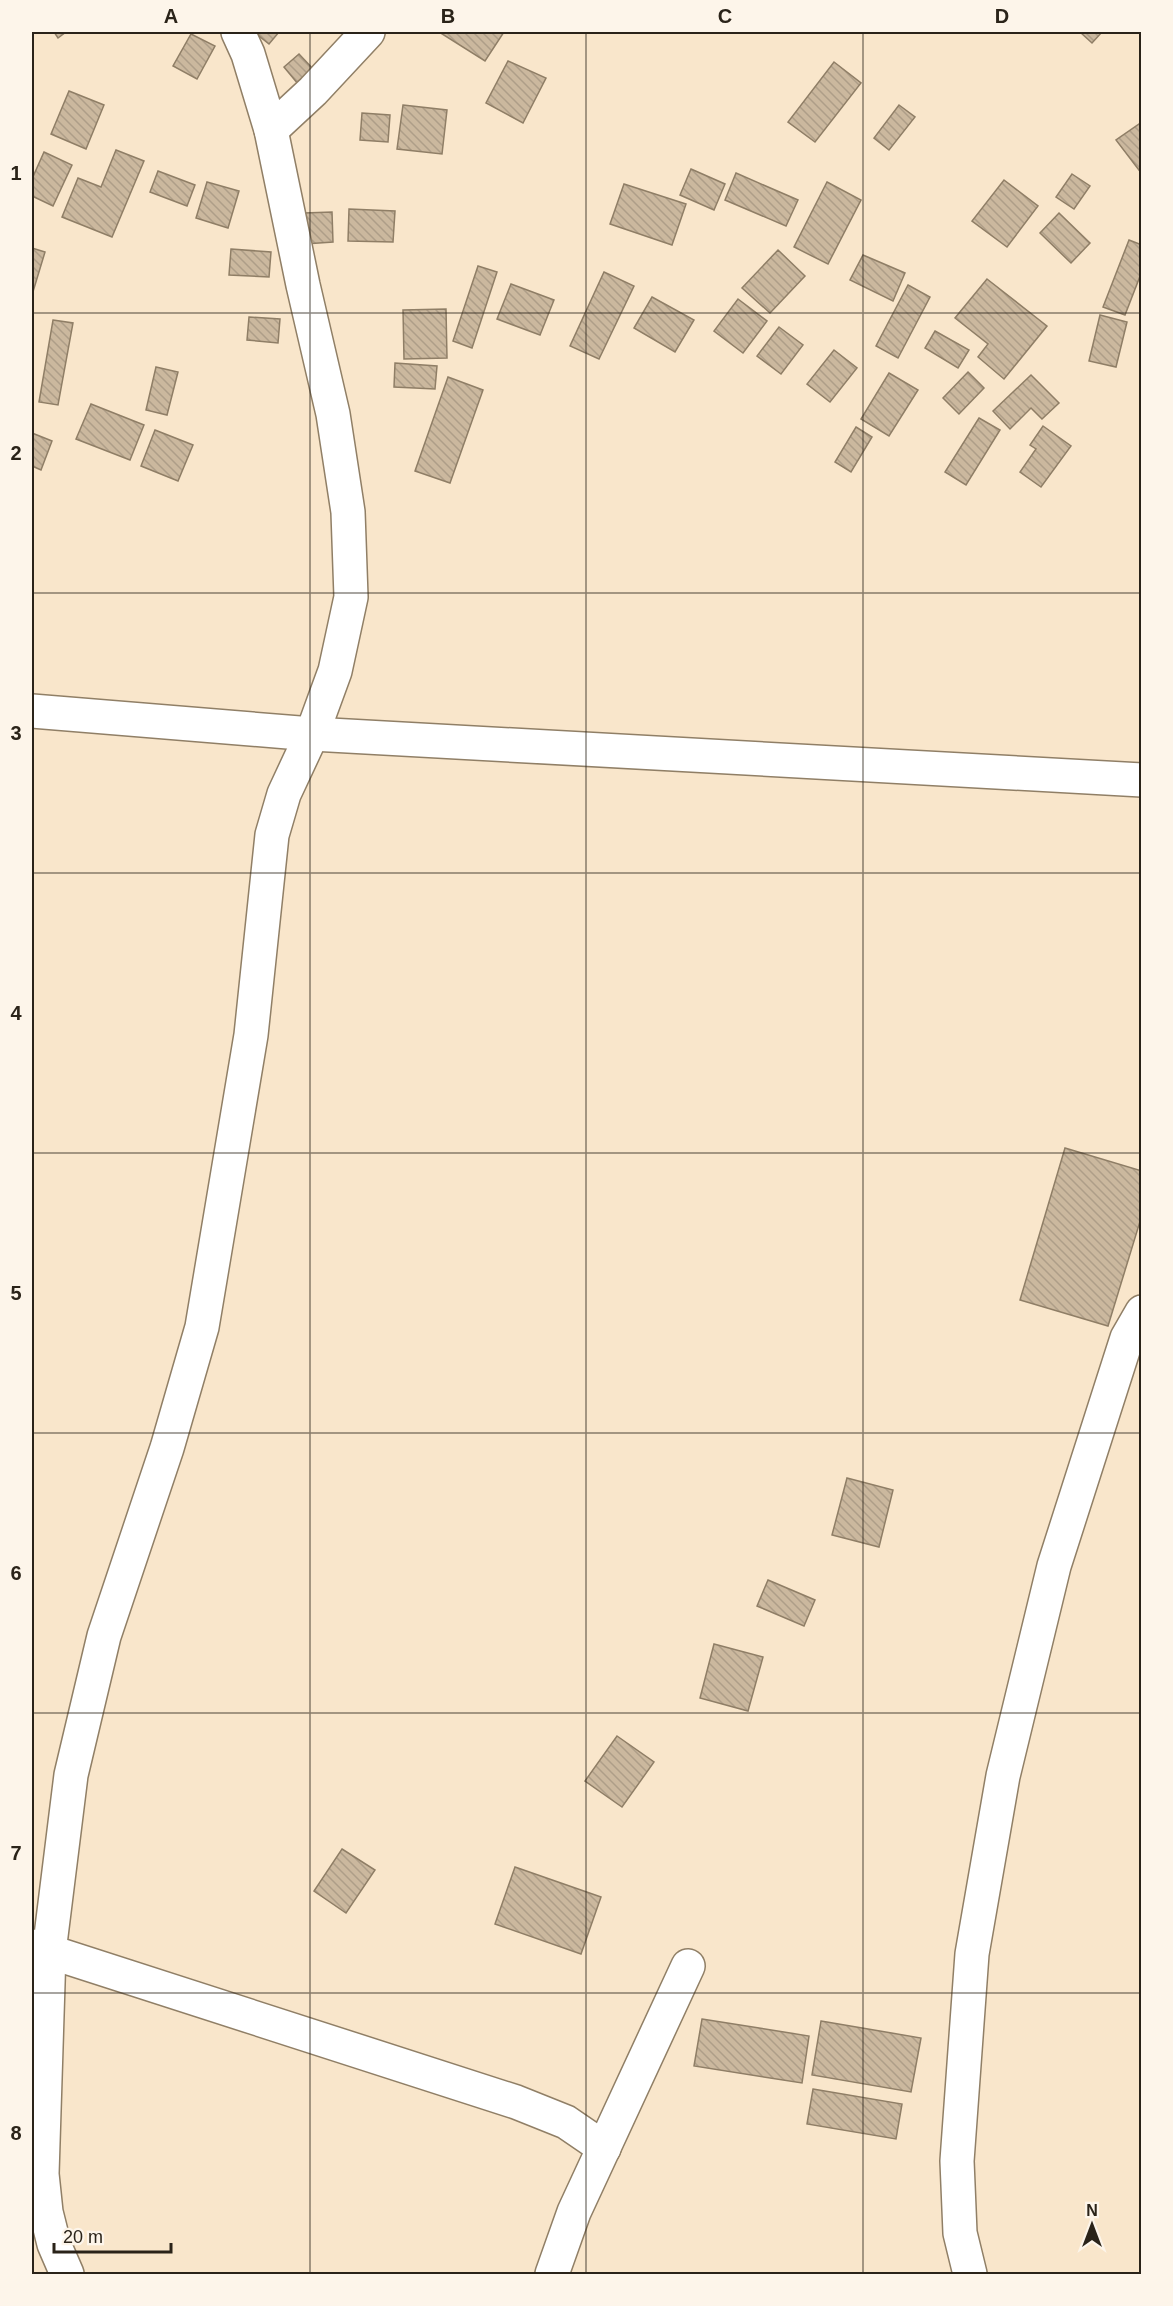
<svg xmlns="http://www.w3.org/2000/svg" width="1173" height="2306" font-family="Arial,sans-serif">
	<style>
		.building { fill: url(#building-back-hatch); stroke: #8f7e66; stroke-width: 1.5 }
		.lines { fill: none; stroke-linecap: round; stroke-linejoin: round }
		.street-casing { stroke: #907f66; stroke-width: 36 }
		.secondary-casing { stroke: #907f66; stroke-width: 36 }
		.street { stroke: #fff; stroke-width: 33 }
		.secondary { stroke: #fff; stroke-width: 33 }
		.grid { fill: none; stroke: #2a2319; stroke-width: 1.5; stroke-opacity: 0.55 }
		.neatline { fill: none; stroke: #2a2319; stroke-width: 2 }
		.grid-label { font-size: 20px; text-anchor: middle; font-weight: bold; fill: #2a2319 }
	</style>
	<defs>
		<pattern id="building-back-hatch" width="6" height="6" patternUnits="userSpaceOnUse" patternTransform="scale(1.5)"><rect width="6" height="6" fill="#cbb89e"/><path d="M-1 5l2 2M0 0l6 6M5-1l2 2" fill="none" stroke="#ae9e88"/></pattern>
	</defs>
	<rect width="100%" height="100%" fill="#f9e6cb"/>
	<g class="building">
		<polygon points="54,32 66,32 58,38"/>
		<polygon points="254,32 279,32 269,44"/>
		<polygon points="439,32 504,32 485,61"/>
		<polygon points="1080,32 1102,32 1092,43"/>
		<polygon points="191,34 215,46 197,79 173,66"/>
		<polygon points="299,54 314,70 298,84 284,67"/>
		<polygon points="508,61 546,78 523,123 486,103"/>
		<polygon points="834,62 861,83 815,142 788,122"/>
		<polygon points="69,91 104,105 86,149 51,134"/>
		<polygon points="403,105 447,110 442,154 397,149"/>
		<polygon points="899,105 915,117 889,150 874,138"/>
		<polygon points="362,113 390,115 388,142 360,140"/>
		<polygon points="1142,122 1142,174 1116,140"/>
		<polygon points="116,150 144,161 112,237 62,217 78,178 101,187"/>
		<polygon points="44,152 72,165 53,206 32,196 32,179"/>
		<polygon points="691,169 725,184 714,210 680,195"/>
		<polygon points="158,171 195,185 187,206 150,192"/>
		<polygon points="736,173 798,200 786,226 725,200"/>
		<polygon points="1072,174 1090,186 1074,209 1056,197"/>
		<polygon points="1004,180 1038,206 1007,247 972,221"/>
		<polygon points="207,182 239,191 228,228 196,218"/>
		<polygon points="827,182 861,200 828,264 794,247"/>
		<polygon points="624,184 686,204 672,245 610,224"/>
		<polygon points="349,209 395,211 393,242 348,241"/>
		<polygon points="332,212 333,242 305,244 304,213"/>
		<polygon points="1059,213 1090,243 1071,263 1040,233"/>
		<polygon points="1129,240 1142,245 1142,271 1125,315 1103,307"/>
		<polygon points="32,248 45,252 32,295"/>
		<polygon points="231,249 271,252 269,277 229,275"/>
		<polygon points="778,250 805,276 770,313 742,288"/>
		<polygon points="863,255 905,273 893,301 850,280"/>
		<polygon points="478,266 497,272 472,348 453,341"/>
		<polygon points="604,272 634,286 599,359 570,346"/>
		<polygon points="987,279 1047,326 1004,379 978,357 988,344 955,318"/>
		<polygon points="511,284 554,300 540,335 497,319"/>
		<polygon points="908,285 930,297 898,358 876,346"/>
		<polygon points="652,297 694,320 675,352 634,328"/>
		<polygon points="738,299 767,321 743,353 714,331"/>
		<polygon points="446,309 447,358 404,359 403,310"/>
		<polygon points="1100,315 1127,322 1116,367 1089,361"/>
		<polygon points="249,317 280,319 278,343 247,340"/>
		<polygon points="53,320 73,323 58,405 39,402"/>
		<polygon points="779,327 803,345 781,374 757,356"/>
		<polygon points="935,331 969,350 958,368 925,348"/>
		<polygon points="834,350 857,368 830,402 807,384"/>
		<polygon points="395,363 437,366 435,389 394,387"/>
		<polygon points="156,367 178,372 167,415 146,410"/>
		<polygon points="968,372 984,388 959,414 943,398"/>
		<polygon points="889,373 918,390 889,436 861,419"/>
		<polygon points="1031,375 1059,403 1042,419 1031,408 1010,429 993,411"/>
		<polygon points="448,377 483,390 450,483 415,471"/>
		<polygon points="91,404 144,425 130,460 76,439"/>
		<polygon points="979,418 1000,430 966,485 945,472"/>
		<polygon points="1043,426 1071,446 1041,487 1020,472 1036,449 1030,445"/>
		<polygon points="856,427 872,437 851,472 835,462"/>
		<polygon points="155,430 193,445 178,481 141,466"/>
		<polygon points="32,433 52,441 41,470 32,466"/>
		<polygon points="1065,1148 1142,1171 1142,1215 1108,1326 1020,1300"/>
		<polygon points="847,1478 893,1490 879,1547 832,1535"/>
		<polygon points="768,1580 815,1600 804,1626 757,1606"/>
		<polygon points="714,1644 763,1657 748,1711 700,1698"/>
		<polygon points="617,1736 654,1762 622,1807 585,1781"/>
		<polygon points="342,1849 375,1870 346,1913 314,1891"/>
		<polygon points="515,1867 601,1897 581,1954 495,1924"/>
		<polygon points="702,2019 809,2036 802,2083 694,2066"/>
		<polygon points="821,2021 921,2038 911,2092 812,2075"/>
		<polygon points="813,2089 902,2104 896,2139 807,2124"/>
	</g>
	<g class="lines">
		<defs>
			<g id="street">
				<polyline points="271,130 313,91 368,32"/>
				<polyline points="32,1946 516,2102 566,2122 604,2148"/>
				<polyline points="67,2274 54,2244 46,2212 42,2174 49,1952 71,1775 104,1636 167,1448 202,1327 251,1035 272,835 284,794 312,734 335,671 351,597 348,512 333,414 303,285 271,130 248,54 238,32"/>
				<polyline points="552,2274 574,2212 688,1966"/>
				<polyline points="970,2274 960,2233 957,2161 972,1954 1003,1776 1054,1566 1127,1338 1142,1312"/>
			</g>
			<polyline id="secondary" points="32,711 312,734 1142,780"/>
		</defs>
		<use href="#street" class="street-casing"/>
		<use href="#secondary" class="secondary-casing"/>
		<use href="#street" class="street"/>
		<use href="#secondary" class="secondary"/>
	</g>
	<path class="grid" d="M310 32V2274M586 32V2274M863 32V2274M32 313H1142M32 593H1142M32 873H1142M32 1153H1142M32 1433H1142M32 1713H1142M32 1993H1142"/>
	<rect width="1173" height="2306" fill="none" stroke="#fdf5ea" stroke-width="66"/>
	<g transform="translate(1092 2225)" stroke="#fdf5ea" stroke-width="4.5" paint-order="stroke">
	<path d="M0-4.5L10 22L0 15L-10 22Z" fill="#2a2319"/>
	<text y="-9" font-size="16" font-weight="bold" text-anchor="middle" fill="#2a2319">N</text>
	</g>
	<path d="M54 2243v9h117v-9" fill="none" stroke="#2a2319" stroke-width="3"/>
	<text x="63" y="2243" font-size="18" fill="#2a2319" stroke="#fdf5ea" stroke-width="4.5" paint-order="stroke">20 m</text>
	<rect x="33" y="33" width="1107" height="2240" class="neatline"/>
	<g class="grid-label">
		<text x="171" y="23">A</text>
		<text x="448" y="23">B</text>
		<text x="725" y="23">C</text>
		<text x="1002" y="23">D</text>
		<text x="16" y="180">1</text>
		<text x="16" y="460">2</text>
		<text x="16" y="740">3</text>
		<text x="16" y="1020">4</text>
		<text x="16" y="1300">5</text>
		<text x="16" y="1580">6</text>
		<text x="16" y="1860">7</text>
		<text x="16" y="2140">8</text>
	</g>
</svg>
